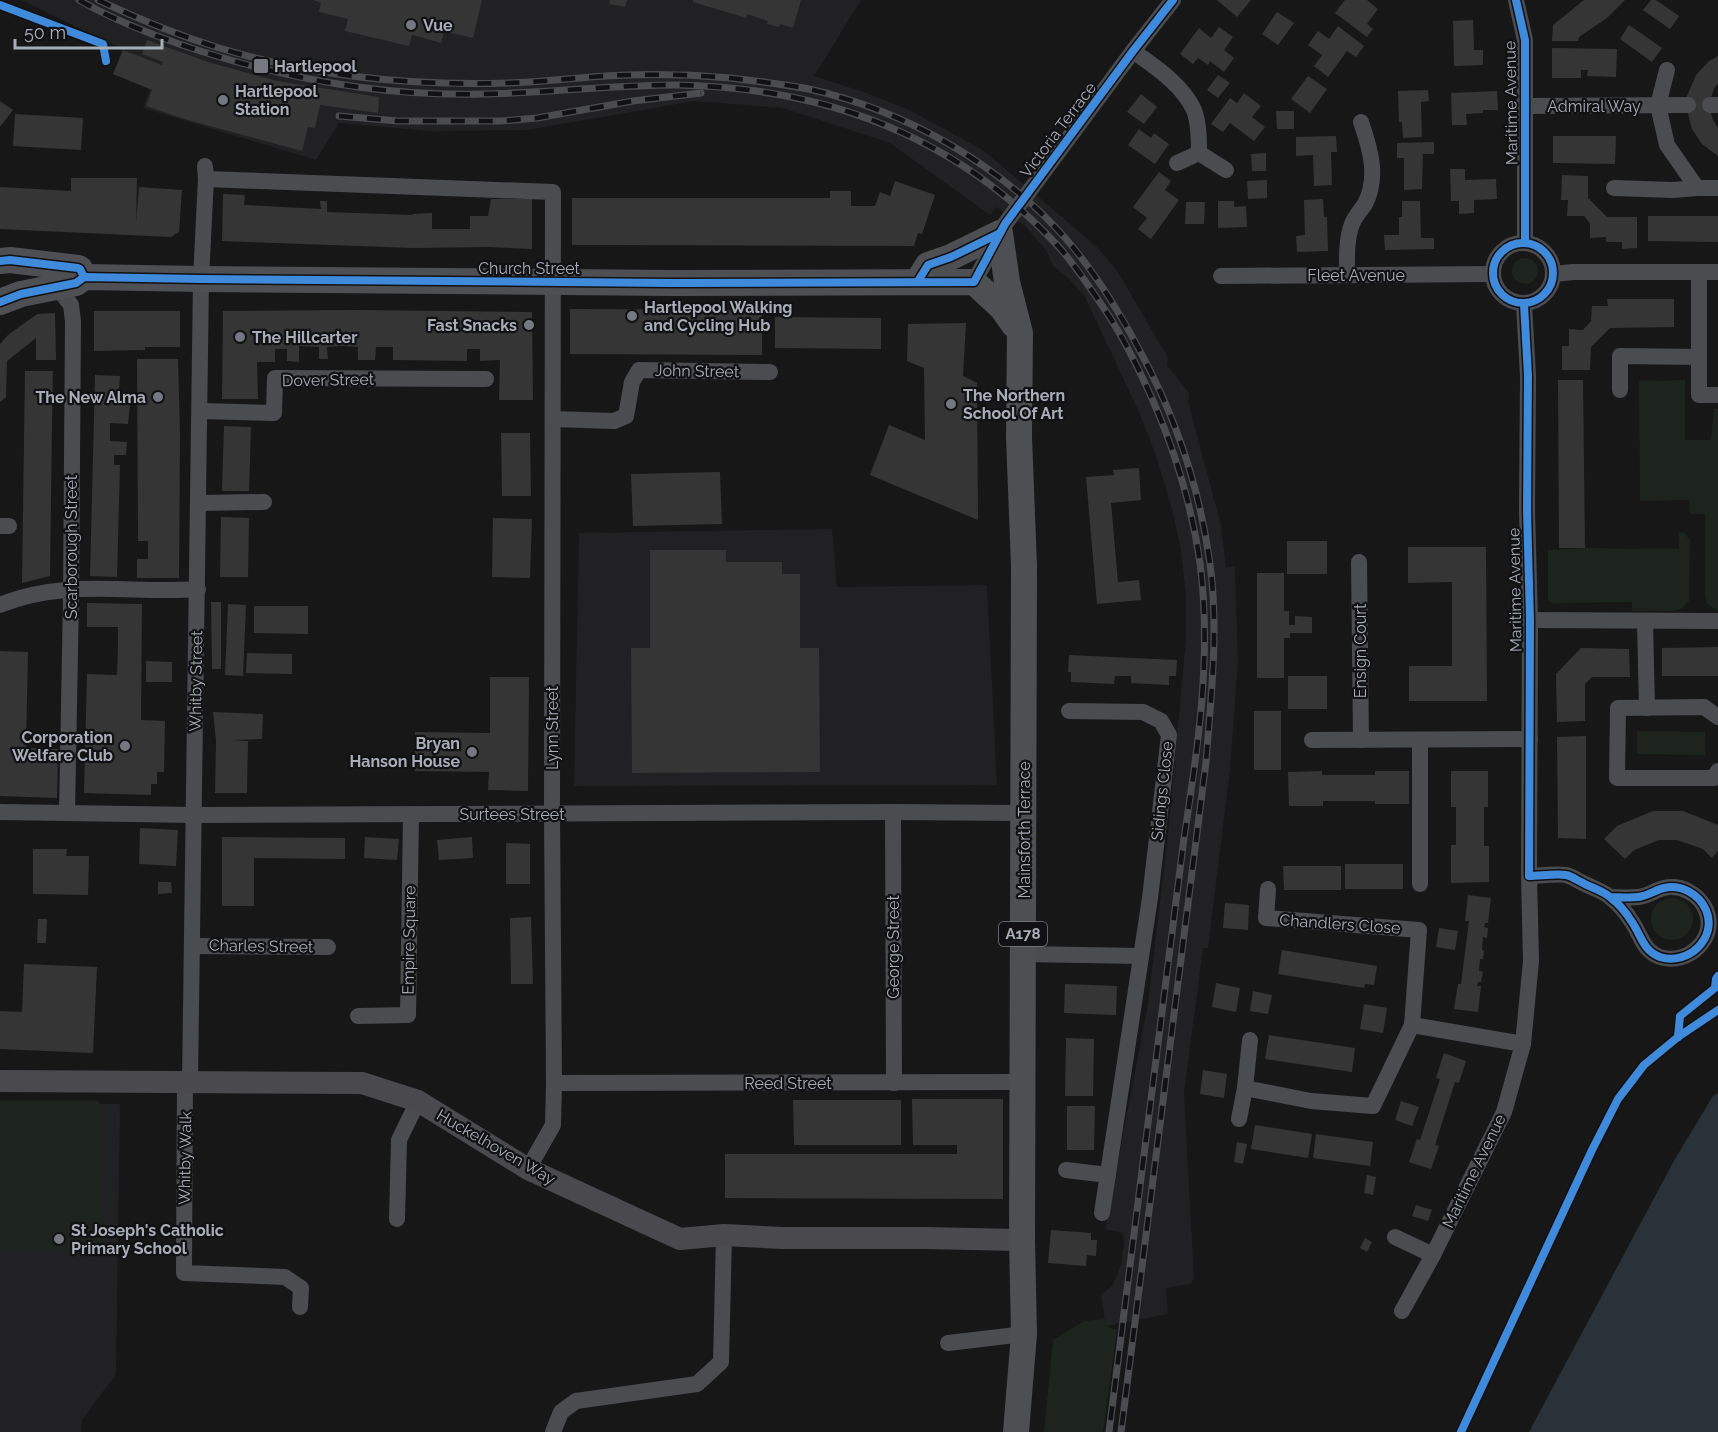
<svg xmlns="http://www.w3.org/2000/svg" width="1718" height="1432" font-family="Raleway,sans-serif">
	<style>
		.built { fill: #212123 }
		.green { fill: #1d241e }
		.water { fill: #2a3239 }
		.building { fill: #353536 }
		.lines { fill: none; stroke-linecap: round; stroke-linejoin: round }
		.street { stroke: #4b4c50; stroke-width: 16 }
		.secondary { stroke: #4a4a4e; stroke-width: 22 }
		.primary { stroke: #4d4f52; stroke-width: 26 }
		.rail-casing { stroke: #4b4c4f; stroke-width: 7 }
		.rail { stroke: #111113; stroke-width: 4.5; stroke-dasharray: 14; stroke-linecap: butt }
		.cycleway-casing { stroke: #111113; stroke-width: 11 }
		.cycleway { stroke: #408adc; stroke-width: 8 }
		.poi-dot { fill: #757880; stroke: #111113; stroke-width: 2 }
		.labels { text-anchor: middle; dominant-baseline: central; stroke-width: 4.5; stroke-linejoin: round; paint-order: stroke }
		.shield { fill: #111113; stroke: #7b7e86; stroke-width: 1.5 }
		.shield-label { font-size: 15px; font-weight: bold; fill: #a8adb8 }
		.poi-label { font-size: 16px; font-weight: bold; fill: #a8adb8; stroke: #111113; text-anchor: start }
		.street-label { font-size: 16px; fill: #a8adb8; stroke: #111113 }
	</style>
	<rect width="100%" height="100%" fill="#171717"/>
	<g class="built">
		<polygon points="21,0 861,0 814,76 864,92 907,109 983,150 1097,247 1118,272 1168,358 1167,365 1189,393 1188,402 1221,525 1226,568 1235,566 1238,665 1230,769 1208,948 1203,948 1184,1093 1194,1279 1190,1284 1166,1288 1168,1314 1106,1326 1101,1295 1113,1285 1121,1265 1124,1243 1123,1233 1105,1229 1148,1004 1168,834 1186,638 1186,596 1181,550 1172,509 1157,459 1140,414 1084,295 1067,277 1053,266 1046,250 1025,226 996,207 990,215 890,143 783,108 694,101 528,130 430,131 339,123 316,160 143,108 158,66"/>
		<polygon points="832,529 837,587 987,585 997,785 574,786 579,533"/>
		<polygon points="0,1103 120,1104 116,1374 82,1420 81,1432 0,1432"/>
	</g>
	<g class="green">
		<circle cx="1525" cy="271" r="13"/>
		<polygon points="1685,380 1685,440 1711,440 1714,409 1718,409 1718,611 1707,603 1705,595 1705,514 1690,514 1689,500 1640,501 1639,381"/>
		<polygon points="1679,532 1684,533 1690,540 1689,601 1682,608 1675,611 1632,611 1632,602 1552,603 1548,600 1548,550 1585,548 1679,549"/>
		<polygon points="1637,731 1705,732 1705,755 1637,754"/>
		<circle cx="1672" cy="919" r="21"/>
		<polygon points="0,1101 99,1101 101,1250 0,1249"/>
		<polygon points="1105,1319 1106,1326 1117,1330 1103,1432 1044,1432 1053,1340 1084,1321"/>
	</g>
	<polygon class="water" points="1718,1093 1718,1432 1529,1432 1675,1159 1713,1096"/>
	<g class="building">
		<polygon points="313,0 482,0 473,38 444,31 441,43 412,35 409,46 345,31 348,19 319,12 321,3"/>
		<polygon points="610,0 627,0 625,7 609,4"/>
		<polygon points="693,0 801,0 793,28 780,24 779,27 767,24 768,21 747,14 746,18 693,2"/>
		<polygon points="1217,0 1251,0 1237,17"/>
		<polygon points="1345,0 1367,0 1378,9 1367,24 1373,29 1367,37 1335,13"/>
		<polygon points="1584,0 1625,0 1607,18 1579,37 1578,41 1552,41 1553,25"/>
		<polygon points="1651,0 1656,0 1679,16 1670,29 1643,10"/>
		<polygon points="1277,12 1294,23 1278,45 1262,34"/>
		<polygon points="1473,20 1474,50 1483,50 1483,65 1454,66 1453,21"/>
		<polygon points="1629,25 1662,48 1652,62 1620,39"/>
		<polygon points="1338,26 1364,46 1356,57 1347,51 1328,77 1314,66 1322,55 1308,45 1318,31 1329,39"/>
		<polygon points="1219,27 1233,37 1224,50 1234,58 1224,72 1210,61 1208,65 1198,58 1193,64 1180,54 1199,28 1211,38"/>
		<polygon points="147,40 208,62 277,81 379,97 378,113 320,105 315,128 308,127 302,151 184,119 146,106 152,90 113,74 123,50 162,65 163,62 142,54"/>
		<polygon points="1552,48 1617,49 1616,77 1587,76 1588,70 1581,70 1581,78 1552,78"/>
		<polygon points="1718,56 1718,84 1715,87 1710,100 1710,110 1713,120 1718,128 1718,156 1702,144 1692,129 1688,114 1687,96 1696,75 1709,61"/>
		<polygon points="1218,75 1230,83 1218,98 1207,90"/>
		<polygon points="1308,76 1327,89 1310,113 1291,99"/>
		<polygon points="1428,90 1429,101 1421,102 1422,137 1403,138 1402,122 1399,122 1398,91"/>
		<polygon points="1497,91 1498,110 1483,110 1483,113 1466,114 1467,125 1452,125 1451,93"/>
		<polygon points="1244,93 1261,106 1252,117 1265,127 1254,141 1230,123 1223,132 1211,124 1230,98 1237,103"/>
		<polygon points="1141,94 1157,107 1144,124 1127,112"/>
		<polygon points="0,101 13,110 0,127"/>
		<polygon points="1276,111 1294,111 1294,129 1277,129"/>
		<polygon points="15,114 83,118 81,150 13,146"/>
		<polygon points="1139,129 1151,138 1154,133 1169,144 1155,164 1128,145"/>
		<polygon points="1336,136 1337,152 1331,152 1332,185 1314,186 1313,155 1296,156 1296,137"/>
		<polygon points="1553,136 1616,136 1615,164 1553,163"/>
		<polygon points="1434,142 1434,154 1423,154 1422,189 1404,190 1404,158 1397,158 1397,143"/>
		<polygon points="1266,153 1266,171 1252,171 1251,154"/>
		<polygon points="1450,169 1465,169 1465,180 1496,179 1497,199 1474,200 1474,213 1459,214 1459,201 1451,201"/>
		<polygon points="1159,172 1171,181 1165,190 1179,200 1151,239 1138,229 1147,218 1133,207"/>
		<polygon points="1562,175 1588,176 1588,198 1607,217 1637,217 1637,248 1622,249 1622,242 1606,242 1606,237 1590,238 1590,223 1584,216 1567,216 1568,200 1561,200"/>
		<polygon points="71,178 137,178 136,222 139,187 182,190 179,232 171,237 0,229 0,187 71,191"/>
		<polygon points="1267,180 1267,198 1248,199 1247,181"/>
		<polygon points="895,181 935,195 922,234 918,233 914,246 572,245 572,198 830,198 830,191 851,191 851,206 875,206 880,192 890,196"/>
		<polygon points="223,194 245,195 244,205 321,209 320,201 327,201 327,212 413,215 412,214 432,213 432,229 470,229 470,216 488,216 491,199 532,199 532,249 489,247 413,248 222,241"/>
		<polygon points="1323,199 1324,217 1327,217 1328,251 1297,252 1296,236 1305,235 1304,200"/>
		<polygon points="1218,201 1234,201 1234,207 1246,206 1247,227 1218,228"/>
		<polygon points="1402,201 1420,201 1421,238 1434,238 1434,249 1385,250 1384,235 1399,235 1399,217 1402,217"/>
		<polygon points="1186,202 1205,202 1204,224 1185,224"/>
		<polygon points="1648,216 1718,216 1718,242 1648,241"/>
		<polygon points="1607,299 1674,299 1674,327 1610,328 1591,347 1590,370 1562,370 1562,346 1569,346 1569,329 1583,330 1591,321 1592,306 1608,306"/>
		<polygon points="570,309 762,310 762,355 570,354"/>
		<polygon points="357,310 532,312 533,400 499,400 500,360 480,361 480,349 467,349 467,361 393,360 393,347 376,347 375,360 358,360 358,347 341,346 327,347 328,359 319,359 319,347 299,346 299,362 287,361 287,349 275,349 275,362 257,362 258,399 222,399 223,311"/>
		<polygon points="94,311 180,311 180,347 145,347 145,350 94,351"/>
		<polygon points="55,313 56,360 36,360 36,338 7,361 6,397 0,402 0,344 8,335 37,314"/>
		<polygon points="775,317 881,318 881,349 775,348"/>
		<polygon points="966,323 963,376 977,383 978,520 870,475 889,425 925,440 924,368 907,361 908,324"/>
		<polygon points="137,359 178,359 180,435 179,578 137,578 137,559 148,559 148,541 138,541"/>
		<polygon points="25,371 53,371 52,424 50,576 22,583"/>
		<polygon points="95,375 120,376 118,404 130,405 128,424 110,423 110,441 127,442 126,455 114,455 114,465 120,465 117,577 90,576"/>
		<polygon points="1558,380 1583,380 1585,548 1559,548"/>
		<polygon points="224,426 251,427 249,491 222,491"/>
		<polygon points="501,433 530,433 531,496 502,496"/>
		<polygon points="1139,468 1141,500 1111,503 1118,582 1139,580 1141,600 1097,604 1086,477 1114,475 1113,470"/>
		<polygon points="720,472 722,524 633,526 631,474"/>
		<polygon points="221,517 249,518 248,577 220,577"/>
		<polygon points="493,518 532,519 530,578 492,577"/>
		<rect x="1287" y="541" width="40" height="33"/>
		<polygon points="1408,547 1486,547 1487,701 1409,701 1409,666 1452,666 1452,582 1408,583"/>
		<polygon points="650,550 726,550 726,562 782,562 782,574 800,574 800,648 819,648 820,772 632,773 631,648 650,648"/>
		<polygon points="1257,573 1284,573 1284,611 1289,611 1289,625 1295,625 1295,616 1312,617 1312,633 1290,633 1290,638 1284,638 1284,678 1257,678"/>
		<polygon points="211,602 221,602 221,669 212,669"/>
		<polygon points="87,603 142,604 141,720 165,721 164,772 157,772 157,784 151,784 151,795 84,793 87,674 117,675 118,645 118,627 87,627"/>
		<polygon points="228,604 246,605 243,676 225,675"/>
		<polygon points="254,606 308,606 308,634 254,633"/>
		<polygon points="1718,647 1718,676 1662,676 1662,648"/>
		<polygon points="1581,648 1629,649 1630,677 1592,677 1585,684 1585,721 1557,722 1556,674"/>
		<polygon points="0,651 28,652 26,748 58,749 57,798 0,796"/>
		<polygon points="247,653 292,654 292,674 246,673"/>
		<polygon points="1069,655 1177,660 1176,676 1169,676 1169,685 1131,683 1131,676 1115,676 1114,684 1071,682 1071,672 1068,672"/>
		<polygon points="146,661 172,662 172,682 146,682"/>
		<rect x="1288" y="676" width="39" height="33"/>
		<polygon points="490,677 529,677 528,791 488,790 489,772 415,771 415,732 490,733"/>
		<rect x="1254" y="711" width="27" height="59"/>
		<polygon points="213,712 263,714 262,739 232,740 248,741 247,793 215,793 216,740"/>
		<polygon points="1586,736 1586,839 1558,838 1557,737"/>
		<polygon points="1322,771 1322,775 1375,775 1375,771 1409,771 1409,804 1375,804 1375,801 1323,801 1323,806 1289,806 1288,772"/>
		<polygon points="1451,771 1488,771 1488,807 1484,807 1484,846 1489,846 1489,882 1451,883 1451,845 1456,845 1456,807 1451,807"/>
		<polygon points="1653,811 1683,811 1718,825 1718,851 1712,858 1703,849 1677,840 1659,840 1634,850 1625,859 1604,839 1617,826"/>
		<polygon points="140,828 178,830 176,866 139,864"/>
		<polygon points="222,837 345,838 345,859 254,858 254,906 222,906"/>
		<polygon points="365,837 399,839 397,860 364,858"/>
		<polygon points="472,837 473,858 439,860 437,840"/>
		<polygon points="506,843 530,844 530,884 506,884"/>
		<polygon points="33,849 67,849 66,856 89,856 88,895 33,894"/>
		<rect x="1345" y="864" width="58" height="25"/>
		<polygon points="1283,866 1341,866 1341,890 1284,890"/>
		<polygon points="158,882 171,882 172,893 158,894"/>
		<polygon points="1468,895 1491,898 1488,923 1485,923 1484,927 1488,928 1487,938 1483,937 1482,950 1484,950 1483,959 1480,959 1479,971 1483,972 1481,982 1478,982 1477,986 1481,986 1478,1012 1454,1009 1458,984 1461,984 1469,921 1465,921"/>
		<polygon points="1225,903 1249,905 1248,930 1223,928"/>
		<polygon points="531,917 533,984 511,984 510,918"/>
		<polygon points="38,919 47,919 46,943 37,943"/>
		<polygon points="1439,928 1458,931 1455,950 1436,947"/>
		<polygon points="1282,950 1377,966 1374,985 1365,984 1364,988 1278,974"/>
		<polygon points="24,964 97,967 93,1053 0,1049 0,1011 22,1012"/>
		<polygon points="1216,983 1240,988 1236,1012 1212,1007"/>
		<polygon points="1065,984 1117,986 1116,1015 1064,1013"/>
		<polygon points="1253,991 1272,995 1268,1014 1250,1011"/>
		<polygon points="1364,1004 1387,1008 1383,1033 1360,1029"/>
		<polygon points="1269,1035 1355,1048 1352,1072 1265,1059"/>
		<polygon points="1066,1038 1094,1039 1093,1096 1065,1096"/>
		<polygon points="1444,1053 1466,1061 1459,1083 1455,1082 1435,1145 1439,1146 1431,1169 1409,1162 1417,1139 1420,1140 1440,1079 1436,1078"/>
		<polygon points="1203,1070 1227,1074 1224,1098 1200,1094"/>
		<polygon points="912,1099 1003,1099 1003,1199 725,1198 725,1154 957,1154 957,1145 913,1145"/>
		<polygon points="793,1100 901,1100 901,1145 794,1145"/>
		<polygon points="1401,1101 1419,1107 1412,1126 1395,1120"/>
		<polygon points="1067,1106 1095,1106 1094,1150 1067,1150"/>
		<polygon points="1255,1125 1312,1134 1308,1158 1251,1149"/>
		<polygon points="1316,1134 1373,1142 1370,1166 1313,1158"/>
		<polygon points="1237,1142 1247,1144 1243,1164 1234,1162"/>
		<polygon points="1367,1175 1376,1177 1373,1195 1364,1193"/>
		<polygon points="1416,1205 1432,1210 1428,1221 1412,1216"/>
		<polygon points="1051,1230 1091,1233 1091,1240 1097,1240 1096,1256 1087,1255 1086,1266 1048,1263"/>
		<polygon points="1365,1238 1372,1242 1367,1252 1360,1248"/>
	</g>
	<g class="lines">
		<g class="street">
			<polyline points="1516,0 1525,40 1525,242"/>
			<path d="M1133 51C1155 67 1182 84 1194 110 1199 123 1199 140 1199 153"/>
			<polyline points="1667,70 1658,105 1667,145 1697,188 1718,188"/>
			<polyline points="1710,105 1718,105"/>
			<polyline points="1525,106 1688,105"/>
			<polyline points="1199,153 1226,170"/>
			<polyline points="1177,163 1199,153"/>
			<polyline points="206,179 553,192 552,814 554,1083 553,1125 528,1169"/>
			<polyline points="1614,188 1673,190 1697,188"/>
			<circle cx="1523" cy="273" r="30"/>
			<polyline points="1699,272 1699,395 1718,395"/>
			<polyline points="1554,274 1573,272 1718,272"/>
			<path d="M1347 275C1347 258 1346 240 1352 224 1355 216 1361 210 1365 204 1379 177 1370 148 1361 122"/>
			<polyline points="1221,276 1492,274"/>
			<polyline points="974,282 1005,224 1133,51 1173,0"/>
			<polyline points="56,286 71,305 73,321 71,598 67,813"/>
			<polyline points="1620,390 1620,356 1699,357"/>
			<polyline points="201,411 274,413 275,378 486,379"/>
			<polyline points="553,419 614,421 626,416 632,382 639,370 770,372"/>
			<polyline points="199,503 264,502"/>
			<polyline points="0,526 9,526"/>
			<polyline points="1359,562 1361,740"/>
			<path d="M0 605C64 578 132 594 198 589"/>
			<polyline points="1530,620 1718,621"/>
			<polyline points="1645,621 1647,708"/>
			<polyline points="1069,711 1143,712 1161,721 1169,735 1150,898 1102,1213"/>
			<polyline points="1718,717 1704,707 1618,708 1617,778 1714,778 1718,771"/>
			<polyline points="1312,740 1530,739"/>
			<polyline points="0,812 195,815 893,812 1024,813"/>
			<polyline points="893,812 894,1083"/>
			<path d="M1529 876C1540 876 1556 873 1566 875 1572 876 1578 881 1583 883 1592 888 1604 891 1611 898 1619 904 1627 914 1632 922 1641 935 1643 951 1660 957 1688 966 1718 938 1706 910 1699 894 1681 884 1664 888 1655 890 1648 896 1638 897 1629 898 1619 897 1611 897"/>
			<polyline points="1420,884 1420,740"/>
			<polyline points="1268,889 1266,918 1419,930 1412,1025 1523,1044"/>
			<polyline points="193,946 328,947"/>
			<polyline points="1023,954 1141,956"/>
			<polyline points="358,1016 408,1015 411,814"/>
			<polyline points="1250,1040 1245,1088 1311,1101 1373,1106 1412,1025"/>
			<polyline points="190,1082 201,279 206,179 205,166"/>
			<polyline points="185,1083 184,1273 285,1277 301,1288 300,1307"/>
			<polyline points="554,1083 1023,1082"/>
			<polyline points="1239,1119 1245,1088"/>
			<polyline points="1066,1170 1108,1175"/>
			<polyline points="397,1219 399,1140 418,1101"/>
			<polyline points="1395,1237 1433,1255"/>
			<polyline points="1402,1311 1433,1255 1504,1112 1523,1044 1531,961 1529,876 1530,620 1527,510 1528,376 1524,304"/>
			<polyline points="948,1343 1024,1334"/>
			<polyline points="553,1432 561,1412 576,1401 697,1384 721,1362 724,1235"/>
		</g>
		<polyline class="secondary" points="0,1081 362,1083 418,1101 528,1169 680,1239 724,1235 782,1238 925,1238 1022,1240"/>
		<g class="primary">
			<polyline points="0,261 10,260 78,268 80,269 84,277"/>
			<polyline points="918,281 928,265 951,257 1000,233 1007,282 1020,333 1019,437 1024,566 1022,1240 1024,1334 1016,1432"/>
			<polyline points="0,302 21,294 76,283 84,277 201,279 672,283 974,282 1002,308 1014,325"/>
		</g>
		<defs>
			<g id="rail">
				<path d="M79 0C110 18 145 32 179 44 276 77 379 97 483 94 547 93 611 85 675 85 825 87 955 135 1058 246 1075 265 1089 286 1103 307 1123 336 1139 369 1154 403 1176 454 1192 507 1200 563 1212 655 1198 748 1184 838L1109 1432"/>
				<path d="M98 0C136 18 175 34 216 47 310 76 410 86 507 83 547 82 587 76 627 75 661 74 696 75 730 78 756 81 783 84 809 89 907 111 1001 165 1067 240 1096 274 1120 313 1141 353 1176 418 1200 490 1210 564 1219 630 1211 696 1206 762L1121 1432"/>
				<polyline points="339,116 398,121 501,121 537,118 633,101 701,93"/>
			</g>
		</defs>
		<use href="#rail" class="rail-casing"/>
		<use href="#rail" class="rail"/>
		<defs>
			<g id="cycleway">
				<polyline points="1516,0 1525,40 1525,242"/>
				<polyline points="0,5 103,44 106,61"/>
				<circle cx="1523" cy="273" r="30"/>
				<polyline points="0,261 10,260 78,268 80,269 84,277"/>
				<polyline points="918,281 928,265 951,257 1000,233"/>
				<polyline points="0,302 21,294 76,283 84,277 201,279 672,283 974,282 1005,224 1133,51 1173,0"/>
				<path d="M1524 304 1528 376 1527 510 1530 620 1529 876C1540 876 1556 873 1566 875 1572 876 1578 881 1583 883 1592 888 1604 891 1611 898 1619 904 1627 914 1632 922 1641 935 1643 951 1660 957 1688 966 1718 938 1706 910 1699 894 1681 884 1664 888 1655 890 1648 896 1638 897 1629 898 1619 897 1611 897"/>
				<polyline points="1678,1037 1680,1016 1715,988 1716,979 1718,976"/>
				<polyline points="1461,1432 1592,1150 1618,1099 1644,1065 1678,1037 1718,1010"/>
			</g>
		</defs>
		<use href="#cycleway" class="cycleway-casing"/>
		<use href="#cycleway" class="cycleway"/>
	</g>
	<g class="poi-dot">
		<circle cx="411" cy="25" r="6"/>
		<rect x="253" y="58" width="16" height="16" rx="3"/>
		<circle cx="223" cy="100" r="6"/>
		<circle cx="632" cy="316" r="6"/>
		<circle cx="529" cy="325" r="6"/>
		<circle cx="240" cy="337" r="6"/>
		<circle cx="158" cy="397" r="6"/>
		<circle cx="951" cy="404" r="6"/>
		<circle cx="125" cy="746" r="6"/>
		<circle cx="472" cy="752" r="6"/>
		<circle cx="59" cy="1239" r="6"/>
	</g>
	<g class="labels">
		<rect class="shield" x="999" y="922" width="48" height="24" rx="4.5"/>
		<g class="shield-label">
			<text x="1023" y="934">A178</text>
		</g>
		<g class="poi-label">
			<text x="423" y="25">Vue</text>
			<text x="274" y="66">Hartlepool</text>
			<text x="235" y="91">Hartlepool<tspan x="235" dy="18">Station</tspan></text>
			<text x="644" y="307">Hartlepool Walking<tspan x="644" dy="18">and Cycling Hub</tspan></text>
			<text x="517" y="325" text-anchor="end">Fast Snacks</text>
			<text x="252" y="337">The Hillcarter</text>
			<text x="963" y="395">The Northern<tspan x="963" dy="18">School Of Art</tspan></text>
			<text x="146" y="397" text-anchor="end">The New Alma</text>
			<text x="113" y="737" text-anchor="end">Corporation<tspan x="113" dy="18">Welfare Club</tspan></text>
			<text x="460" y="743" text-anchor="end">Bryan<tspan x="460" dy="18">Hanson House</tspan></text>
			<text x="71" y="1230">St Joseph's Catholic<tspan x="71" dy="18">Primary School</tspan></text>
		</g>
		<g class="street-label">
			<text transform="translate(1511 103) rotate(-91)">Maritime Avenue</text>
			<text x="1594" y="106">Admiral Way</text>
			<text transform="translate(1058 130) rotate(-53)">Victoria Terrace</text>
			<text x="529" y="268">Church Street</text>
			<text x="1356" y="275">Fleet Avenue</text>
			<text transform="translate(697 371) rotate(1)">John Street</text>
			<text transform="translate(328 380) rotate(-1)">Dover Street</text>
			<text transform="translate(71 547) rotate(-90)">Scarborough Street</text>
			<text transform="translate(1515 590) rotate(-91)">Maritime Avenue</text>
			<text transform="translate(1360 651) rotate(-90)">Ensign Court</text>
			<text transform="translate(196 681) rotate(-89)">Whitby Street</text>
			<text transform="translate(552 728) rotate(-90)">Lynn Street</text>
			<text transform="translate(1162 791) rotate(-84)">Sidings Close</text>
			<text x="512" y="814">Surtees Street</text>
			<text transform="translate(1024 830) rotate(-90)">Mainsforth Terrace</text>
			<text transform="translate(1340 924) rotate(4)">Chandlers Close</text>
			<text transform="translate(409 940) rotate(-89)">Empire Square</text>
			<text transform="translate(261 946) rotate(1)">Charles Street</text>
			<text transform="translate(893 947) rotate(-90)">George Street</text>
			<text x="788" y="1083">Reed Street</text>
			<text transform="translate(496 1147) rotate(30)">Huckelhoven Way</text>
			<text transform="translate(185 1158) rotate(-89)">Whitby Walk</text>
			<text transform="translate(1474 1171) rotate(-64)">Maritime Avenue</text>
		</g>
	</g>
	<path d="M15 39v9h147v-9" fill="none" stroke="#a8adb8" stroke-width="3"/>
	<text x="24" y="39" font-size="18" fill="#a8adb8" stroke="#111113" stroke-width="4.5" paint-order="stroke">50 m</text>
</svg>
